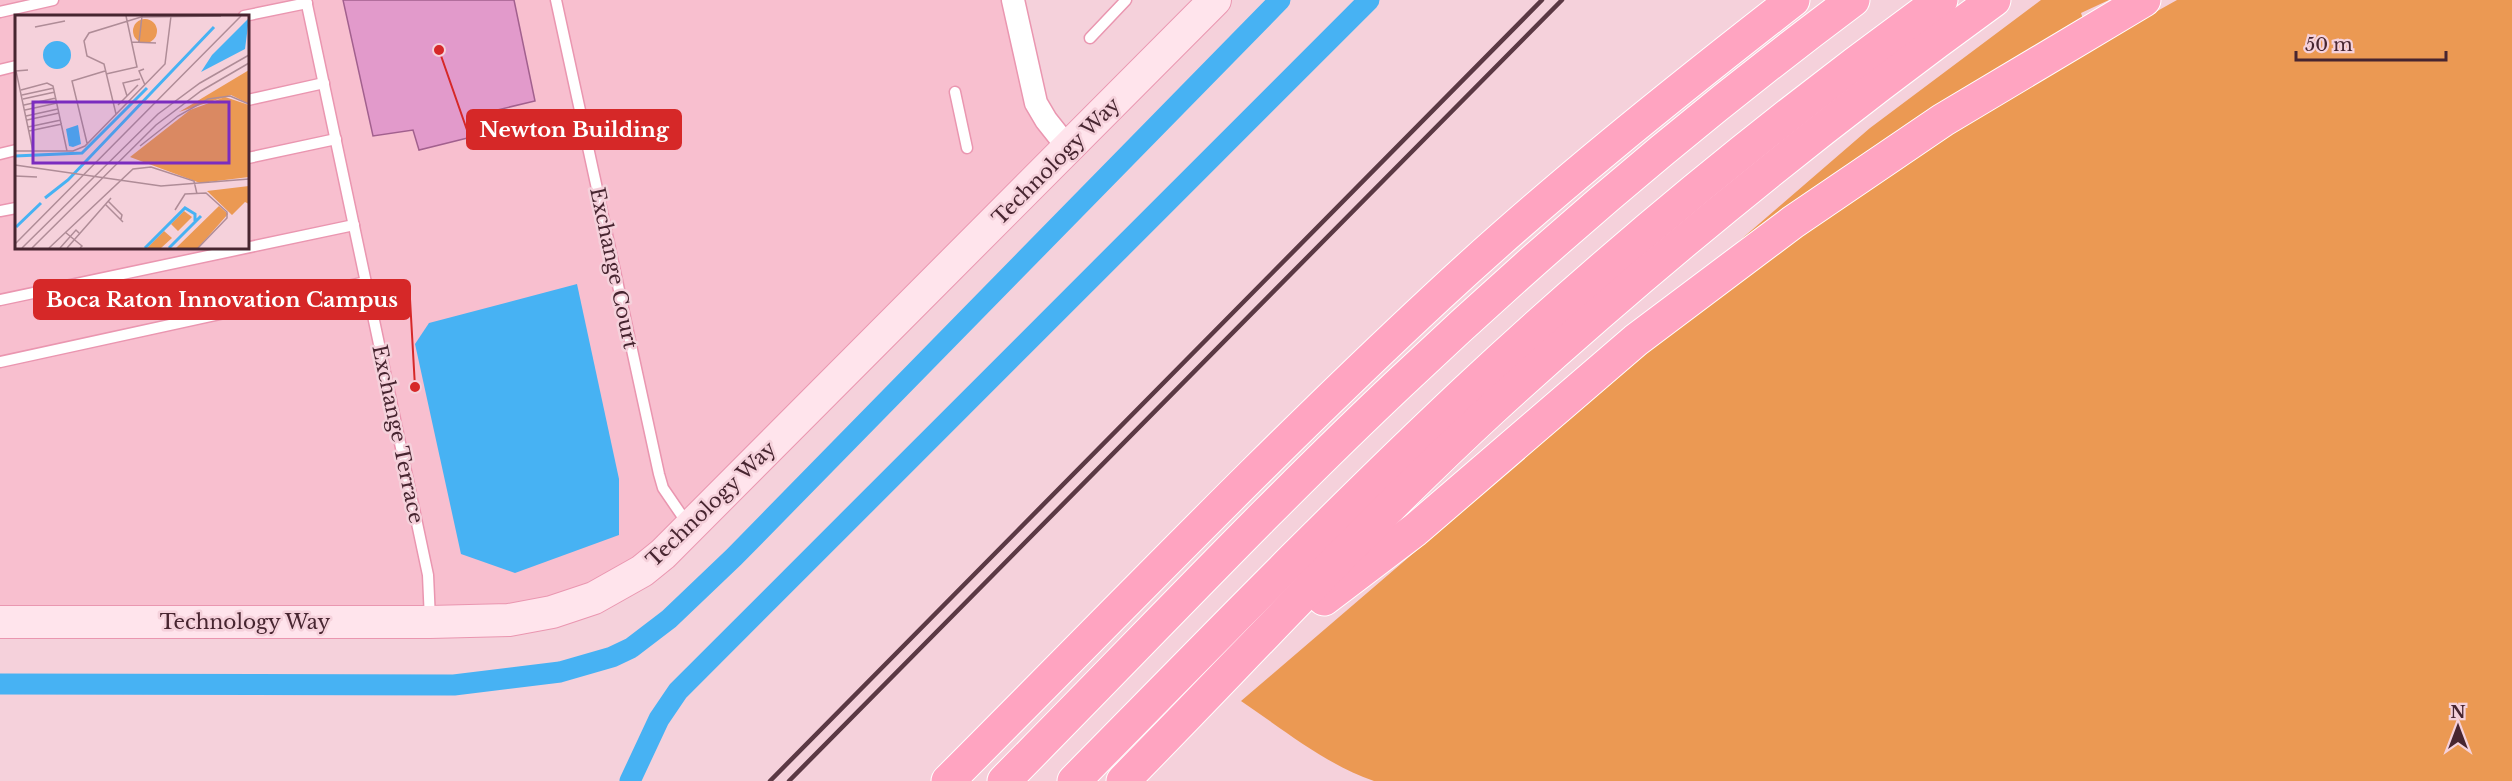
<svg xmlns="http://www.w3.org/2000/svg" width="2512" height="781" font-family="'Libre Baskerville',serif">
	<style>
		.built { fill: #f8bfcf; fill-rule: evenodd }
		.green { fill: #eb9953 }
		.water { fill: #47b2f3 }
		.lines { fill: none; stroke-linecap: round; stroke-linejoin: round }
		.canal { stroke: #47b2f3; stroke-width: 21 }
		.building { fill: #e29acb; stroke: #a2608e; stroke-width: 1.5 }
		.lane-casing { stroke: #ea96b0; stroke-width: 13 }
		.street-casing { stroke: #ea96b0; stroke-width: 25 }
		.secondary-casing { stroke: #ea96b0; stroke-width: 34 }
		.highway-casing { stroke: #fff; stroke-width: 35 }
		.lane { stroke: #fff; stroke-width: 10 }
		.street { stroke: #fff; stroke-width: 22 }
		.secondary { stroke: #ffe4ec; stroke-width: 32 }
		.highway { stroke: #ffa4c1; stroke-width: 33 }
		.rail { stroke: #5b3944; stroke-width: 4.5 }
		.labels { text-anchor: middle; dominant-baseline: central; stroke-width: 5; stroke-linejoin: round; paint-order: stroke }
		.street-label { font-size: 20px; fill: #472530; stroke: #f5d1db }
		.inset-river { fill: none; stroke: #47b2f3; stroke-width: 3 }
		.inset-road { fill: none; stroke: #af8c97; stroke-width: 1.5 }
		.view { fill: #7b2cbf; fill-opacity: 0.15; stroke: #7b2cbf; stroke-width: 3 }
		.inset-edge { fill: none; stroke: #472530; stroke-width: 3 }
		.leader { fill: none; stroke: #d62828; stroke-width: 2 }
		.callout-dot { fill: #d62828; stroke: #f5d1db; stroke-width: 2 }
		.callout { fill: #d62828; stroke: #d62828; stroke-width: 2 }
		.callout-label { font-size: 21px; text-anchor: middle; font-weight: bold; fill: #fff }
	</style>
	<rect width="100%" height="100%" fill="#f5d1db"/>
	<path class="built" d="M0 0H1013L1029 75 1069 149 663 554 573 606 0 622ZM16 16H248V248H16Z"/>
	<g class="green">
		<polygon points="2041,0 2109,0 2081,13 2085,25 1723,255 1870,128"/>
		<path d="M2177 0H2512V781H1374C1325 764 1284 730 1241 701L1732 280 2014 91Z"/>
	</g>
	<polygon class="water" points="577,284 619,479 619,535 515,573 461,554 415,344 429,323"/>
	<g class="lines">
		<g class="canal">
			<polyline points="0,684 454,685 560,672 612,657 631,648 669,619 734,557 1280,0"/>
			<polyline points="630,781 659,719 678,691 1369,0"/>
		</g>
	</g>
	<polygon class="building" points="343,0 514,0 535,101 497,110 500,130 419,150 413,130 373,136"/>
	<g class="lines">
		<defs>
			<g id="lane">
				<polyline points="306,0 428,575 430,620"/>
				<polyline points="556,0 659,474 663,488 689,526"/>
				<polyline points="0,12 53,0"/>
				<polyline points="244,16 307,3"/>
				<polyline points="1090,38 1126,0"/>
				<polyline points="0,70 16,66"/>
				<polyline points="955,92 967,148"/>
				<polyline points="248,100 324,83"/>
				<polyline points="0,154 16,150"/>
				<polyline points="248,158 336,139"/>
				<polyline points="0,211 16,208"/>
				<polyline points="0,300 354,225"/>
				<polyline points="0,362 366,282"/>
			</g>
			<polyline id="street" points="1013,0 1036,103 1046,120 1069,149"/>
			<polyline id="secondary" points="0,622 430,622 509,620 552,612 594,598 642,571 663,554 1215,0"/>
			<g id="highway">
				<polyline points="1324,599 1415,530 1636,340 1793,222 1943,120 2144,0"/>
				<path d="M948 781C1110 619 1269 453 1437 297 1550 192 1671 95 1793 0"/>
				<path d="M1004 781C1136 648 1265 510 1401 382 1545 246 1695 118 1853 0"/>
				<path d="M1074 781C1203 650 1331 518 1465 392 1615 252 1775 120 1941 0"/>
				<path d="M1123 781C1245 657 1364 527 1492 409 1652 263 1819 127 1994 0"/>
			</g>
		</defs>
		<use href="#lane" class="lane-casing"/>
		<use href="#street" class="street-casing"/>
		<use href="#secondary" class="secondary-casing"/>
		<use href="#highway" class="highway-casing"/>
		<use href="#lane" class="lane"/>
		<use href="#street" class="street"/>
		<use href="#secondary" class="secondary"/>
		<use href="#highway" class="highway"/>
		<g class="rail">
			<polyline points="770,781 1542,0"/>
			<polyline points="789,781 1562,0"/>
		</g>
	</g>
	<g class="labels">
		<g class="street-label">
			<text transform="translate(1056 161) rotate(-45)">Technology Way</text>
			<text transform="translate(614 268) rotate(78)">Exchange Court</text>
			<text transform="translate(398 434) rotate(78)">Exchange Terrace</text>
			<text transform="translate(711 504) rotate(-44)">Technology Way</text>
			<text x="245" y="622">Technology Way</text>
		</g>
	</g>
	<g transform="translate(15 15)">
		<rect width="234" height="234" fill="#f5d1db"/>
		<path d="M118 16a12 12 0 1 1 24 0a12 12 0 1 1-24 0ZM234 55V89L216 80 164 97ZM210 82 234 90V162L185 168 115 142 175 95ZM234 171V189L230 187 217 200 192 176ZM204 191 213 199 183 233H161ZM169 196 177 202 163 216 156 209ZM149 216 157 223 146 233H132Z" fill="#eb9953"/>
		<path d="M234 3 230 34 186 57 197 40ZM28 40a14 14 0 1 1 28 0a14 14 0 1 1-28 0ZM63 110 66 129 58 132 54 131 51 114Z" fill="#47b2f3"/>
		<path class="inset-river" d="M0 141 67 138 132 73M30 183 53 165 199 12M1 212 26 188M130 233 170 193 180 199V206M154 233 186 201"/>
		<path class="inset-road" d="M20 12 50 6M117 27 141 28M124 27 127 1M129 54 124 56 130 70M13 55 1 56 18 136M91 59 122 52 111 1M6 75 32 68 38 71 52 136M7 80 39 73M112 81 108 68 125 64M8 84 40 77M9 90 41 83M103 90 123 70M10 95 42 88M101 99 89 49 72 41 69 26 74 18 126 2 206 1M11 101 43 94M12 105 44 98M13 112 46 105M14 116 47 109M72 128 57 66 90 56M125 131 163 101 193 84 215 81 234 89M0 136H58L70 131 150 49 156 1M0 150 146 171 234 164M0 161 22 162M93 186 107 200 106 204M90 189 108 207M160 195 170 179 191 178 212 197V203L183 233M50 217 67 231 65 233M0 229 226 1M7 233 143 99 185 68 234 40M17 233 141 110 186 76 234 48M34 233 118 154 136 152 179 166 182 179M45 233 61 215 64 218M52 233 96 183"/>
		<path class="view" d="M18 87H214V148H18Z"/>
		<rect width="234" height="234" class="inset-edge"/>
	</g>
	<path class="leader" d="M439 50L467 130M415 387L410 299"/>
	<g class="callout-dot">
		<circle cx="439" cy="50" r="6"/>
		<circle cx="415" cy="387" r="6"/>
	</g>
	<g class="callout">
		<rect x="467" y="110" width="214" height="39" rx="6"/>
		<rect x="34" y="280" width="376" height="39" rx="6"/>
	</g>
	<g class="callout-label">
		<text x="574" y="137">Newton Building</text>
		<text x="222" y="307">Boca Raton Innovation Campus</text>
	</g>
	<g transform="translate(2458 727)" stroke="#f5d1db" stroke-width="4.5" paint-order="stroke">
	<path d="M0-4.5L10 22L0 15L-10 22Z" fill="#472530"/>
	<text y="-9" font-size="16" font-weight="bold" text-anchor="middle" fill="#472530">N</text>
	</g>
	<path d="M2296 51v9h150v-9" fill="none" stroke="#472530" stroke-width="3"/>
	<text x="2305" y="51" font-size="18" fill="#472530" stroke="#f5d1db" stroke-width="4.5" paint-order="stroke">50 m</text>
</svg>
